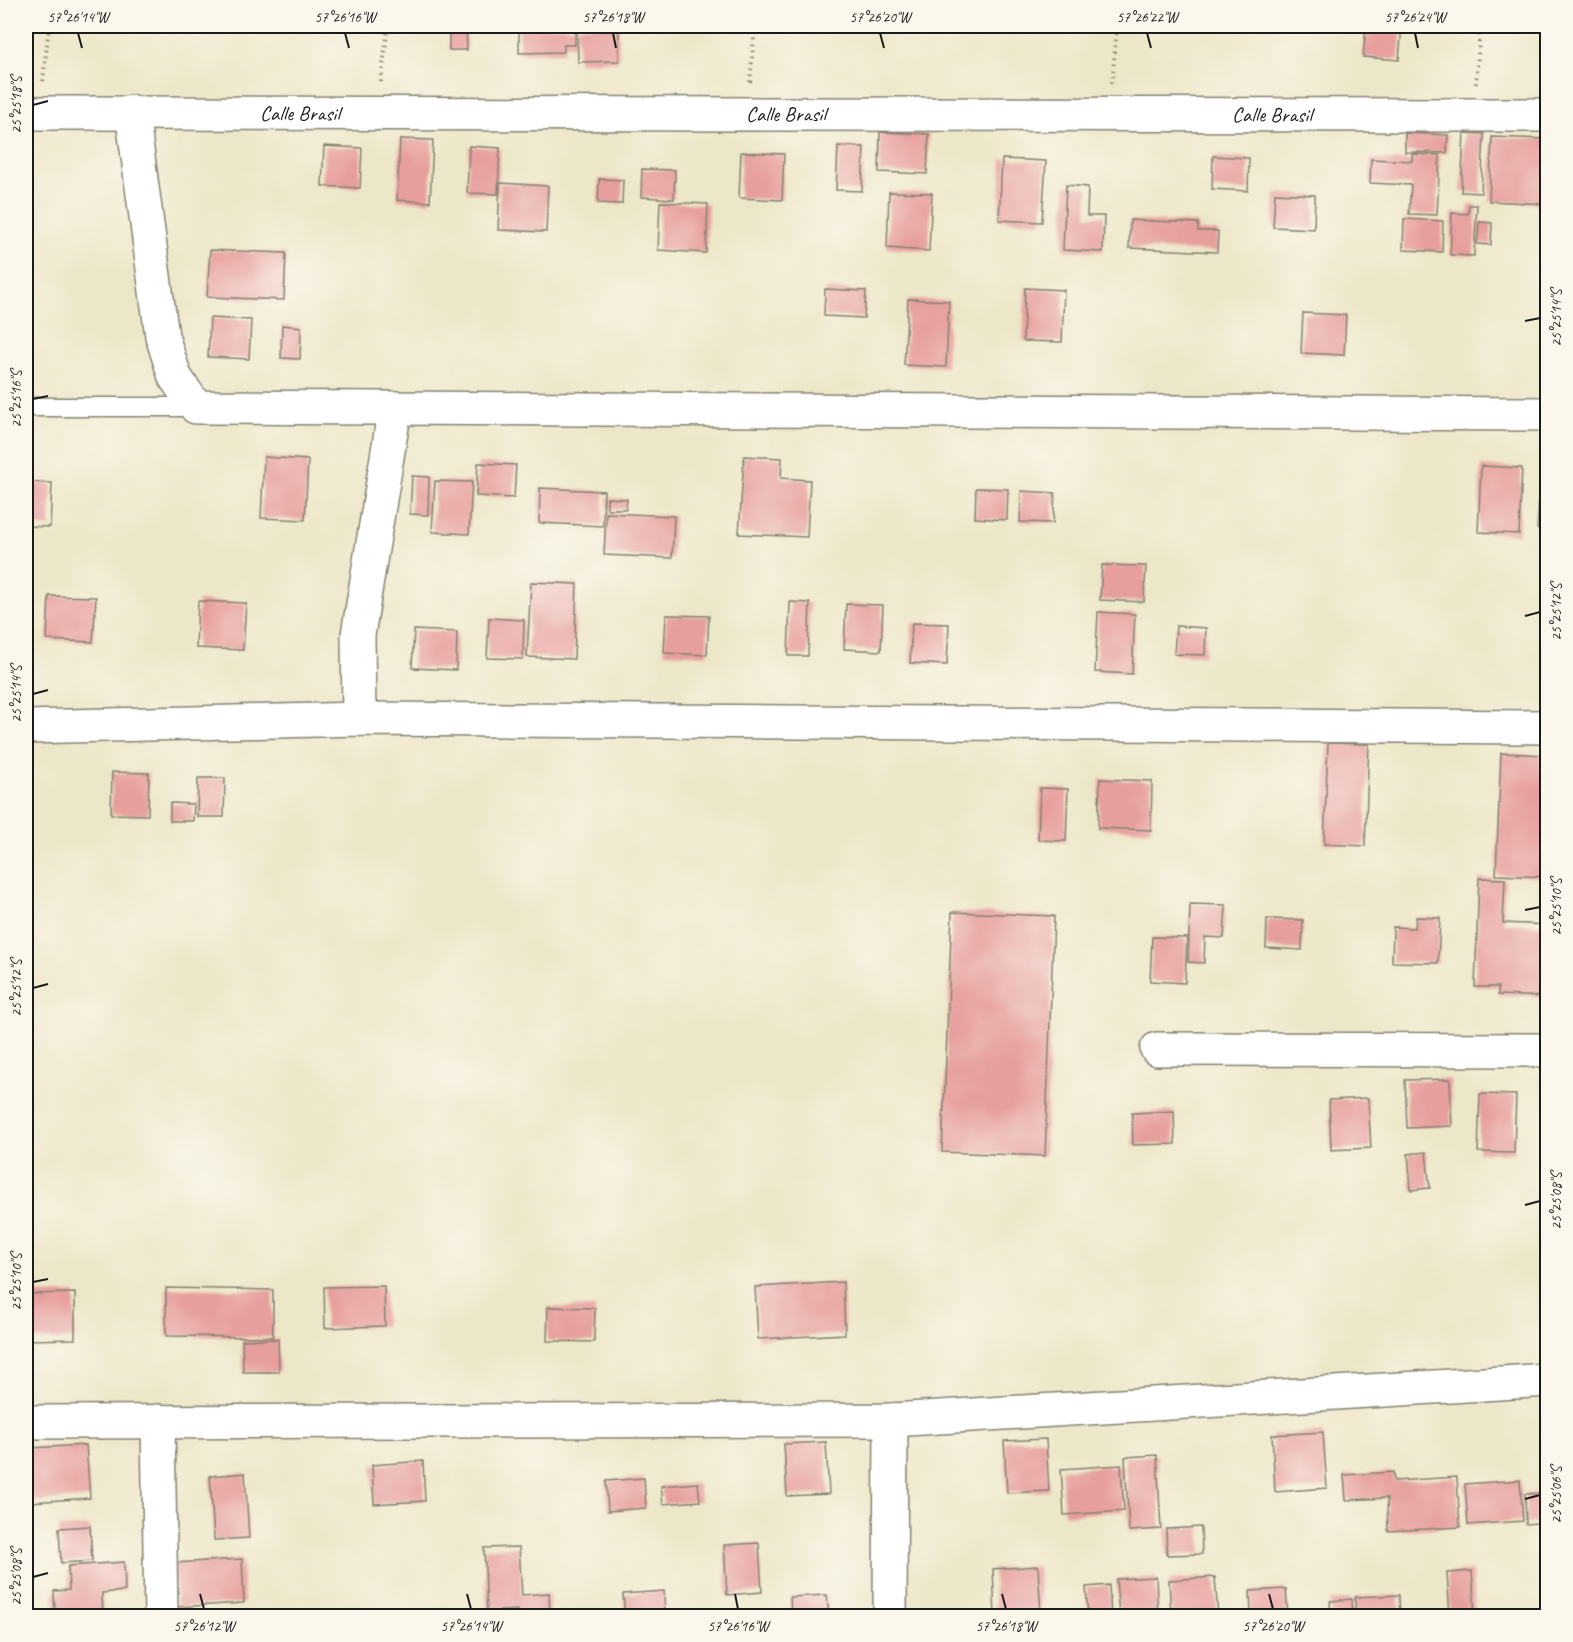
<svg xmlns="http://www.w3.org/2000/svg" width="1573" height="1642" font-family="Caveat,sans-serif">
	<style>
		.building { fill: #e79f9d }
		.lines { fill: none; stroke-linecap: round; stroke-linejoin: round }
		.lane-casing { stroke: #848272; stroke-width: 21 }
		.street-casing { stroke: #848272; stroke-width: 36 }
		.path { stroke: #848272; stroke-width: 4; stroke-dasharray: 1.5 4.5; stroke-linecap: butt }
		.lane { stroke: #fff; stroke-width: 18 }
		.street { stroke: #fff; stroke-width: 33 }
		.ticks { fill: none; stroke: #1c1c1c; stroke-width: 2 }
		.labels { text-anchor: middle; dominant-baseline: central; stroke-width: 4.5; stroke-linejoin: round; paint-order: stroke }
		.street-label { font-size: 21px; fill: #1c1c1c; stroke: #fbf7ec }
		.neatline { fill: none; stroke: #1c1c1c; stroke-width: 2 }
		.ticks-label { font-size: 15px; text-anchor: middle; fill: #1c1c1c }
	</style>
	<rect width="100%" height="100%" fill="#fbf7ec"/>
	<filter id="ink" filterUnits="userSpaceOnUse"><feTurbulence type="fractalNoise" baseFrequency=".0167" numOctaves="2"/><feDisplacementMap in="SourceGraphic" scale="12" xChannelSelector="R" yChannelSelector="G"/><feConvolveMatrix kernelMatrix="1 2 1 2 8 2 1 2 1" color-interpolation-filters="sRGB"/></filter>
	<filter id="wash" filterUnits="userSpaceOnUse"><feTurbulence type="fractalNoise" baseFrequency=".008" numOctaves="4" result="noise"/><feDisplacementMap in="SourceGraphic" scale="24" xChannelSelector="R" yChannelSelector="G"/><feGaussianBlur stdDeviation="1.35" result="paint"/><feColorMatrix in="noise" values="0 0 0 0 0 0 0 0 0 0 0 0 0 0 0 0 0 1.4 0 .05"/><feComposite in="paint" operator="in"/></filter>
	<g filter="url(#wash)">
		<rect width="100%" height="100%" fill="#ede7c9"/>
		<g id="blocks">
			<g class="building">
				<polygon points="449,26 466,26 467,50 449,50"/>
				<polygon points="519,26 575,27 575,45 564,45 564,52 519,53"/>
				<polygon points="577,26 619,26 619,61 578,62"/>
				<polygon points="839,26 879,26 879,30 839,31"/>
				<polygon points="1366,26 1402,26 1399,60 1363,57"/>
				<polygon points="880,132 929,134 927,174 879,172"/>
				<polygon points="1405,133 1448,135 1447,153 1405,152"/>
				<polygon points="1464,133 1484,134 1481,193 1461,192"/>
				<polygon points="1492,137 1548,139 1548,204 1489,201"/>
				<polygon points="400,139 433,140 430,202 397,200"/>
				<polygon points="324,146 362,148 360,188 322,186"/>
				<polygon points="469,146 500,148 498,194 467,193"/>
				<polygon points="838,146 864,147 862,191 836,190"/>
				<polygon points="741,152 784,154 782,200 739,198"/>
				<polygon points="1412,154 1440,155 1437,215 1409,214 1411,185 1370,183 1371,159 1412,161"/>
				<polygon points="1213,156 1249,158 1248,191 1212,189"/>
				<polygon points="1002,159 1046,161 1042,222 999,220"/>
				<polygon points="642,169 675,170 674,199 641,197"/>
				<polygon points="599,179 623,180 622,204 598,203"/>
				<polygon points="500,183 548,186 546,232 498,230"/>
				<polygon points="1066,185 1088,187 1087,216 1104,216 1103,252 1063,250"/>
				<polygon points="889,192 932,193 929,251 887,248"/>
				<polygon points="1275,193 1315,195 1314,229 1273,227"/>
				<polygon points="660,202 708,204 706,253 658,250"/>
				<polygon points="1469,205 1477,205 1474,256 1450,255 1452,213 1468,214"/>
				<polygon points="1404,219 1443,221 1442,252 1403,250"/>
				<polygon points="1130,220 1198,223 1198,231 1218,231 1217,252 1129,248"/>
				<polygon points="1479,222 1492,223 1491,245 1477,244"/>
				<polygon points="210,250 286,253 284,300 207,297"/>
				<polygon points="1025,288 1064,290 1062,342 1023,341"/>
				<polygon points="825,289 866,291 864,318 824,316"/>
				<polygon points="908,299 949,301 946,367 904,365"/>
				<polygon points="1303,313 1346,315 1344,355 1301,353"/>
				<polygon points="210,318 251,320 249,359 208,357"/>
				<polygon points="282,325 301,327 300,359 281,358"/>
				<polygon points="744,456 782,458 781,478 810,480 807,537 739,534"/>
				<polygon points="264,457 308,460 305,520 261,518"/>
				<polygon points="478,463 516,465 514,498 476,496"/>
				<polygon points="1481,466 1522,468 1519,534 1478,532"/>
				<polygon points="412,476 429,477 428,515 410,514"/>
				<polygon points="435,481 472,482 469,534 432,532"/>
				<polygon points="1540,481 1548,481 1548,529 1537,529"/>
				<polygon points="26,482 52,483 50,527 26,526"/>
				<polygon points="540,488 604,491 603,526 539,523"/>
				<polygon points="976,488 1008,489 1007,520 975,518"/>
				<polygon points="1021,491 1055,493 1053,523 1020,522"/>
				<polygon points="607,498 627,499 626,509 607,509"/>
				<polygon points="606,513 674,516 672,558 604,555"/>
				<polygon points="1102,565 1146,566 1144,602 1100,600"/>
				<polygon points="531,582 577,584 574,659 527,657"/>
				<polygon points="49,596 96,597 93,642 47,640"/>
				<polygon points="198,601 246,603 243,650 196,648"/>
				<polygon points="790,602 810,603 808,656 788,656"/>
				<polygon points="846,604 883,605 881,651 844,649"/>
				<polygon points="1098,612 1135,614 1132,674 1095,672"/>
				<polygon points="666,615 709,616 707,655 664,653"/>
				<polygon points="489,618 524,620 523,659 487,658"/>
				<polygon points="912,623 949,624 947,665 910,663"/>
				<polygon points="1176,626 1206,628 1205,655 1174,654"/>
				<polygon points="414,630 457,632 456,670 412,668"/>
				<polygon points="1328,743 1369,744 1365,846 1324,844"/>
				<polygon points="1501,753 1548,755 1546,877 1496,875"/>
				<polygon points="112,772 149,773 148,815 111,814"/>
				<polygon points="198,778 225,778 224,817 197,817"/>
				<polygon points="1100,779 1152,781 1151,830 1098,828"/>
				<polygon points="1040,788 1068,789 1066,841 1038,840"/>
				<polygon points="170,803 194,804 193,821 170,821"/>
				<polygon points="1479,878 1505,879 1503,923 1548,925 1545,997 1498,995 1498,987 1475,987"/>
				<polygon points="1190,904 1226,905 1224,938 1205,937 1204,963 1188,962"/>
				<polygon points="952,912 1054,916 1045,1156 942,1152"/>
				<polygon points="1416,917 1440,918 1438,963 1392,962 1393,927 1415,928"/>
				<polygon points="1267,919 1303,920 1302,950 1266,948"/>
				<polygon points="1152,937 1187,938 1185,983 1150,981"/>
				<polygon points="1450,1079 1452,1126 1407,1128 1405,1080"/>
				<polygon points="1480,1094 1516,1095 1514,1153 1478,1152"/>
				<polygon points="1368,1098 1371,1148 1331,1150 1329,1100"/>
				<polygon points="1174,1111 1175,1144 1133,1145 1132,1113"/>
				<polygon points="1426,1152 1430,1188 1411,1190 1408,1154"/>
				<polygon points="843,1282 845,1334 758,1339 755,1287"/>
				<polygon points="384,1286 385,1326 325,1328 324,1287"/>
				<polygon points="166,1288 273,1290 273,1337 166,1336"/>
				<polygon points="75,1293 75,1339 26,1340 26,1294"/>
				<polygon points="548,1307 595,1308 594,1342 547,1341"/>
				<polygon points="278,1339 279,1372 243,1372 242,1340"/>
				<polygon points="1323,1432 1327,1488 1275,1492 1272,1435"/>
				<polygon points="1046,1439 1049,1491 1007,1493 1004,1441"/>
				<polygon points="826,1442 829,1494 787,1496 784,1444"/>
				<polygon points="86,1445 90,1498 31,1502 29,1448"/>
				<polygon points="1157,1455 1161,1529 1129,1531 1125,1457"/>
				<polygon points="423,1461 425,1501 374,1504 372,1465"/>
				<polygon points="1121,1465 1124,1511 1064,1515 1061,1469"/>
				<polygon points="1393,1472 1394,1481 1457,1477 1460,1527 1388,1531 1387,1498 1346,1500 1344,1475"/>
				<polygon points="245,1473 249,1538 214,1540 210,1476"/>
				<polygon points="644,1478 646,1508 608,1511 606,1481"/>
				<polygon points="1520,1480 1523,1521 1468,1525 1465,1484"/>
				<polygon points="698,1483 700,1501 663,1504 661,1486"/>
				<polygon points="1548,1493 1548,1522 1526,1524 1525,1494"/>
				<polygon points="90,1526 92,1561 61,1563 59,1528"/>
				<polygon points="1201,1527 1202,1554 1167,1555 1166,1529"/>
				<polygon points="759,1543 762,1592 727,1595 724,1545"/>
				<polygon points="519,1547 522,1595 549,1593 550,1616 518,1616 517,1610 487,1612 484,1548"/>
				<polygon points="242,1559 244,1603 177,1607 174,1563"/>
				<polygon points="124,1562 125,1591 102,1593 103,1616 55,1616 54,1591 69,1590 68,1566"/>
				<polygon points="1038,1566 1041,1616 995,1616 993,1569"/>
				<polygon points="1472,1571 1475,1616 1450,1616 1447,1573"/>
				<polygon points="1156,1577 1158,1616 1119,1616 1116,1579"/>
				<polygon points="1215,1577 1218,1616 1171,1616 1169,1580"/>
				<polygon points="1109,1585 1111,1616 1088,1616 1086,1587"/>
				<polygon points="1286,1589 1288,1616 1251,1616 1250,1591"/>
				<polygon points="664,1591 665,1616 625,1616 623,1594"/>
				<polygon points="827,1595 829,1616 791,1616 790,1597"/>
				<polygon points="1399,1595 1400,1616 1356,1616 1355,1597"/>
				<polygon points="1352,1599 1353,1616 1331,1616 1330,1601"/>
			</g>
		</g>
	</g>
	<g filter="url(#ink)">
		<use href="#blocks" fill-opacity="0" stroke="#848272" stroke-width="1.5"/>
		<g class="lines">
			<defs>
				<polyline id="lane" points="26,407 196,407"/>
				<g id="street">
					<polyline points="132,112 162,336 175,377 196,407 1548,414"/>
					<path id="s1" d="M26 113 1548 115"/>
					<polyline points="359,719 358,635 395,408"/>
					<polyline points="26,727 359,719 1548,727"/>
					<polyline points="1157,1049 1548,1050"/>
					<polyline points="158,1421 161,1616"/>
					<polyline points="26,1422 891,1420 1548,1380"/>
					<polyline points="890,1616 891,1420"/>
				</g>
			</defs>
			<use href="#lane" class="lane-casing"/>
			<use href="#street" class="street-casing"/>
			<g class="path">
				<polyline points="43,81 49,26"/>
				<polyline points="381,82 388,26"/>
				<polyline points="750,82 755,26"/>
				<polyline points="1112,83 1117,26"/>
				<polyline points="1476,84 1480,26"/>
			</g>
			<use href="#lane" class="lane"/>
			<use href="#street" class="street"/>
		</g>
	</g>
	<path class="ticks" d="M78 33 82 48M345 33 349 48M613 33 616 48M880 33 884 48M1147 33 1151 48M1415 33 1418 48M33 105 48 101M1525 321 1540 318M33 399 48 396M1525 616 1540 612M33 694 48 690M1525 910 1540 907M33 988 48 984M1525 1205 1540 1201M33 1282 48 1279M1525 1499 1540 1495M33 1577 48 1573M200 1594 204 1609M467 1594 471 1609M735 1594 738 1609M1002 1594 1006 1609M1269 1594 1273 1609"/>
	<g class="labels">
		<g class="street-label">
			<text stroke="none"><textPath href="#s1" startOffset="274">Calle Brasil</textPath></text>
			<text stroke="none"><textPath href="#s1" startOffset="760">Calle Brasil</textPath></text>
			<text stroke="none"><textPath href="#s1" startOffset="1246">Calle Brasil</textPath></text>
		</g>
	</g>
	<rect width="1573" height="1642" fill="none" stroke="#fbf7ec" stroke-width="66"/>
	<rect x="33" y="33" width="1507" height="1576" class="neatline"/>
	<g class="ticks-label">
		<text x="78" y="22">57°26'14"W</text>
		<text x="345" y="22">57°26'16"W</text>
		<text x="613" y="22">57°26'18"W</text>
		<text x="880" y="22">57°26'20"W</text>
		<text x="1147" y="22">57°26'22"W</text>
		<text x="1415" y="22">57°26'24"W</text>
		<text transform="translate(16 105) rotate(-90)" y="5">25°25'18"S</text>
		<text transform="translate(1556 318) rotate(-90)" y="5">25°25'14"S</text>
		<text transform="translate(16 399) rotate(-90)" y="5">25°25'16"S</text>
		<text transform="translate(1556 612) rotate(-90)" y="5">25°25'12"S</text>
		<text transform="translate(16 694) rotate(-90)" y="5">25°25'14"S</text>
		<text transform="translate(1556 907) rotate(-90)" y="5">25°25'10"S</text>
		<text transform="translate(16 988) rotate(-90)" y="5">25°25'12"S</text>
		<text transform="translate(1556 1201) rotate(-90)" y="5">25°25'08"S</text>
		<text transform="translate(16 1282) rotate(-90)" y="5">25°25'10"S</text>
		<text transform="translate(1556 1495) rotate(-90)" y="5">25°25'06"S</text>
		<text transform="translate(16 1577) rotate(-90)" y="5">25°25'08"S</text>
		<text x="204" y="1631">57°26'12"W</text>
		<text x="471" y="1631">57°26'14"W</text>
		<text x="738" y="1631">57°26'16"W</text>
		<text x="1006" y="1631">57°26'18"W</text>
		<text x="1273" y="1631">57°26'20"W</text>
	</g>
</svg>
